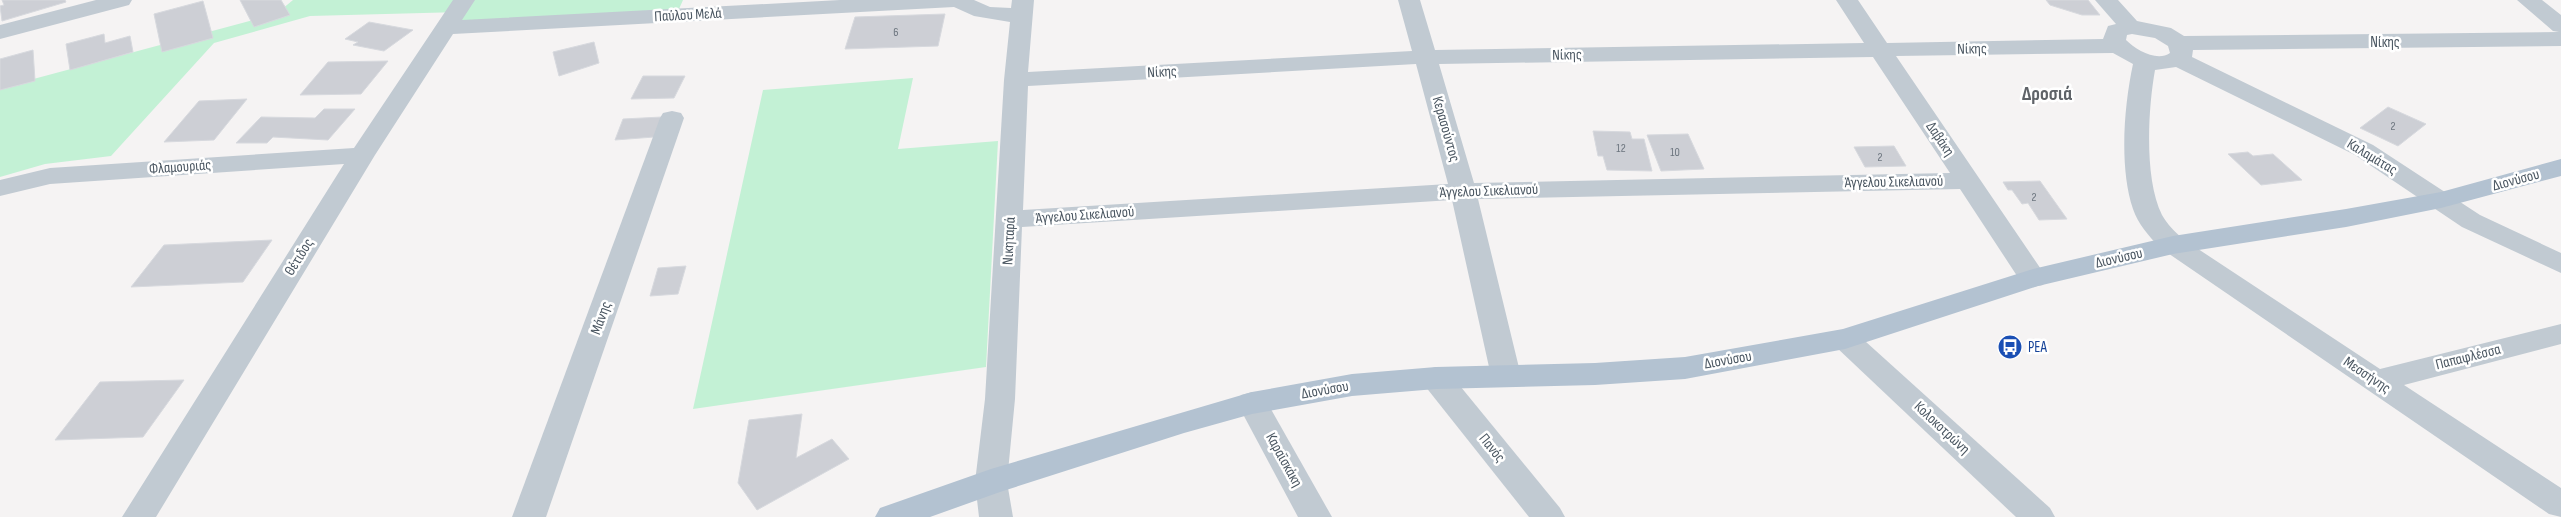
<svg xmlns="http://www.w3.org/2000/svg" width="2561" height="517" font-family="'Sofia Sans Condensed',sans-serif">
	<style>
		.green { fill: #c3f1d5 }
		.building { fill: #cdcfd5; stroke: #d7d9de }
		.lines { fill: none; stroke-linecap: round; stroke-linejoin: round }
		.minor { fill: #c1cad2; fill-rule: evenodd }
		.major { fill: #b3c2d1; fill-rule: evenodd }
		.labels { text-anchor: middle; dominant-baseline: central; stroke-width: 5; stroke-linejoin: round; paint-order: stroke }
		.number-label { font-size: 12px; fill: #6b747e }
		.street-label { font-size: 15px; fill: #4a5661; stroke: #fff }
		.transit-label { font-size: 15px; fill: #164399; stroke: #fff; text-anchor: start }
		.district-label { font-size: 20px; font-weight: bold; fill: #5f6368; stroke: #fff }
	</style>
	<rect width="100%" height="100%" fill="#f5f3f3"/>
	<g class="green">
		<polygon points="293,0 683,0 679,9 457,22 461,12 310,16 214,43 111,156 45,164 0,177 0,88 276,14"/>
		<polygon points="913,78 898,149 998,141 986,367 693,409 763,90"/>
	</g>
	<g class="building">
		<polygon points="2,0 65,0 66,2 2,21 0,6 4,5"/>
		<polygon points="240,0 281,0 290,15 254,27"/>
		<polygon points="2046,0 2088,0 2100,15 2082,15 2050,5"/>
		<polygon points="203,1 213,38 162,52 154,14"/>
		<polygon points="945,14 938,46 845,49 855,17"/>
		<polygon points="369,22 413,30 384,51 353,45 358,42 345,39"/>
		<polygon points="104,34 105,43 130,36 133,52 70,70 66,44"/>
		<polygon points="594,42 599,63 559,76 553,52"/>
		<polygon points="33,50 35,81 0,90 0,59"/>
		<polygon points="388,61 361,94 300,95 328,62"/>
		<polygon points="643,76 685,76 674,98 631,99"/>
		<polygon points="247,99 214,140 164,142 199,101"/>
		<polygon points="2388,107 2426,124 2398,146 2360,128"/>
		<polygon points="324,109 355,109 328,140 273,137 267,143 236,143 261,117 315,118"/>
		<polygon points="662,117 654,137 615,140 623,119"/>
		<polygon points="1593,131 1630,132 1632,139 1644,139 1652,171 1607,170 1603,156 1598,156"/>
		<polygon points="1688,134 1704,169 1661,171 1647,135"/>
		<polygon points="1894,146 1906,166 1865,167 1854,147"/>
		<polygon points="2248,152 2253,156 2273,154 2302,180 2261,185 2228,154"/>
		<polygon points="2040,181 2067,219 2039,220 2028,203 2022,204 2012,190 2008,190 2003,182"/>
		<polygon points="272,240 243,282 131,287 164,245"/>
		<polygon points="686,266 678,294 650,296 658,268"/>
		<polygon points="184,380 143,437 55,440 100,382"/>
		<polygon points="802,414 796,458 832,439 849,459 757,510 738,483 749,420"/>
	</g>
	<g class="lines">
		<g class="minor">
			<polygon points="96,0 132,0 129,5 0,39 0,25"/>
			<path d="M453 0H475L462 20 840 0H974L990 7 1011 8 1012 0H1034L1028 72 1412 51 1398 0H1420L1435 50 1864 43 1836 0H1858L1887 43 2103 39 2108 26 2116 24 2095 0H2118L2137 21 2171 28 2184 36 2559 32 2553 31 2517 0H2542L2561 15V46L2193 50 2192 57 2373 145 2480 215 2561 253V273L2462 227 2355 155 2176 67 2155 70C2148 109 2144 179 2162 215 2167 224 2175 232 2183 239L2380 369 2561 324V344L2404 385 2561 488V517L2549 514 2159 247C2149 236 2138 224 2133 209 2119 168 2124 106 2133 64L2113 53 1896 56 2047 278 2043 285 2033 287 2023 285 1960 189 1478 199 1521 376 1517 384 1506 387 1495 384 1491 376 1452 200 1022 227 1015 399 1007 482 1013 517H979L975 482 985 399 1004 80 1010 22 974 16 954 7 453 34 375 155 156 517H122L344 164 50 184 0 196V180L50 168 354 148ZM2132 34 2155 38 2168 46 2170 53C2157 62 2136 50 2126 40L2127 35ZM1873 57 1950 173 1474 183 1439 64ZM1416 64 1448 184 1023 210 1028 86Z"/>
			<polygon points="672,111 681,113 684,118 546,517 512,517 660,118 663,113"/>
			<polygon points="1845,329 1855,332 2050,508 2055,517 2016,517 1835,346 1830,339 1835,332"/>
			<polygon points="1436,367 1447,370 1560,508 1565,517 1529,517 1425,386 1421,378 1425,370"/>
			<polygon points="1252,392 1263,395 1332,517 1298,517 1237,403 1241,395"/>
		</g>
		<polygon class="major" points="2561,159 2561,176 2441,208 2346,227 2173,254 2038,286 1845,349 1685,379 1595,385 1436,389 1352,396 1252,414 1184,433 1000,492 930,517 875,517 880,508 991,469 1252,392 1352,374 1436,367 1595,363 1685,357 1781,340 1843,329 2033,269 2173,236 2346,209 2441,192"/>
	</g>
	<defs>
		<symbol id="bus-disc" viewBox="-11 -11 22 22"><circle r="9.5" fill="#1a4fb4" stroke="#fff"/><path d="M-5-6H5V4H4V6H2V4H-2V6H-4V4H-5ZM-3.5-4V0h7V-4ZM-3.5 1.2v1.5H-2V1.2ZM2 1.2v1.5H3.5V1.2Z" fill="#fff"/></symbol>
	</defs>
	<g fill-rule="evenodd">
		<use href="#bus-disc" x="1996" y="333" width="28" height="28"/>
	</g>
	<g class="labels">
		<g class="number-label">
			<text x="896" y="32">6</text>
			<text x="2393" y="126">2</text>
			<text x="1621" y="148">12</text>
			<text x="1675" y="152">10</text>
			<text x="1880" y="157">2</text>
			<text x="2034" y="197">2</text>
		</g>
		<g class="street-label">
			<text transform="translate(688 15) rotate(-3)">Παύλου Μελά</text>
			<text x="2385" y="42">Νίκης</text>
			<text transform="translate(1972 49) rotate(-1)">Νίκης</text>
			<text transform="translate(1567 55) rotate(-1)">Νίκης</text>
			<text transform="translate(1162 72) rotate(-3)">Νίκης</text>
			<text transform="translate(1446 129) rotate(74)">Κερασούντος</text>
			<text transform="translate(1940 139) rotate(56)">Δαβάκη</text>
			<text transform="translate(2372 157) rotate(31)">Καλαμάτας</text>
			<text transform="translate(180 167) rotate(-4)">Φλαμουριάς</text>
			<text transform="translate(2516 180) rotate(-15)">Διονύσου</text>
			<text transform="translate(1894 182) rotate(-1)">Άγγελου Σικελιανού</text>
			<text transform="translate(1489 191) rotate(-2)">Άγγελου Σικελιανού</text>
			<text transform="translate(1085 215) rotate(-4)">Άγγελου Σικελιανού</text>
			<text transform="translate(1009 241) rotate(-87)">Νικηταρά</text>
			<text transform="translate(299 257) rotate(-58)">Θέτιδος</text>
			<text transform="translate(2119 258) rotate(-13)">Διονύσου</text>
			<text transform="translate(601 318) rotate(-70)">Μάνης</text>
			<text transform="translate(2468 357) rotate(-14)">Παπαφλέσσα</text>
			<text transform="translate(1728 360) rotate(-10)">Διονύσου</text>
			<text transform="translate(2367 375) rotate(34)">Μεσσήνης</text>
			<text transform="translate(1325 390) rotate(-10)">Διονύσου</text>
			<text transform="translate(1942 428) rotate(43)">Κολοκοτρώνη</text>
			<text transform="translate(1492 448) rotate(51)">Πανός</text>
			<text transform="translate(1284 460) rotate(61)">Καραϊσκάκη</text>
		</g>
		<g class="transit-label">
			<text x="2028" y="347">ΡΕΑ</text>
		</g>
		<g class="district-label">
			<text x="2047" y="94">Δροσιά</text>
		</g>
	</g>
</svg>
